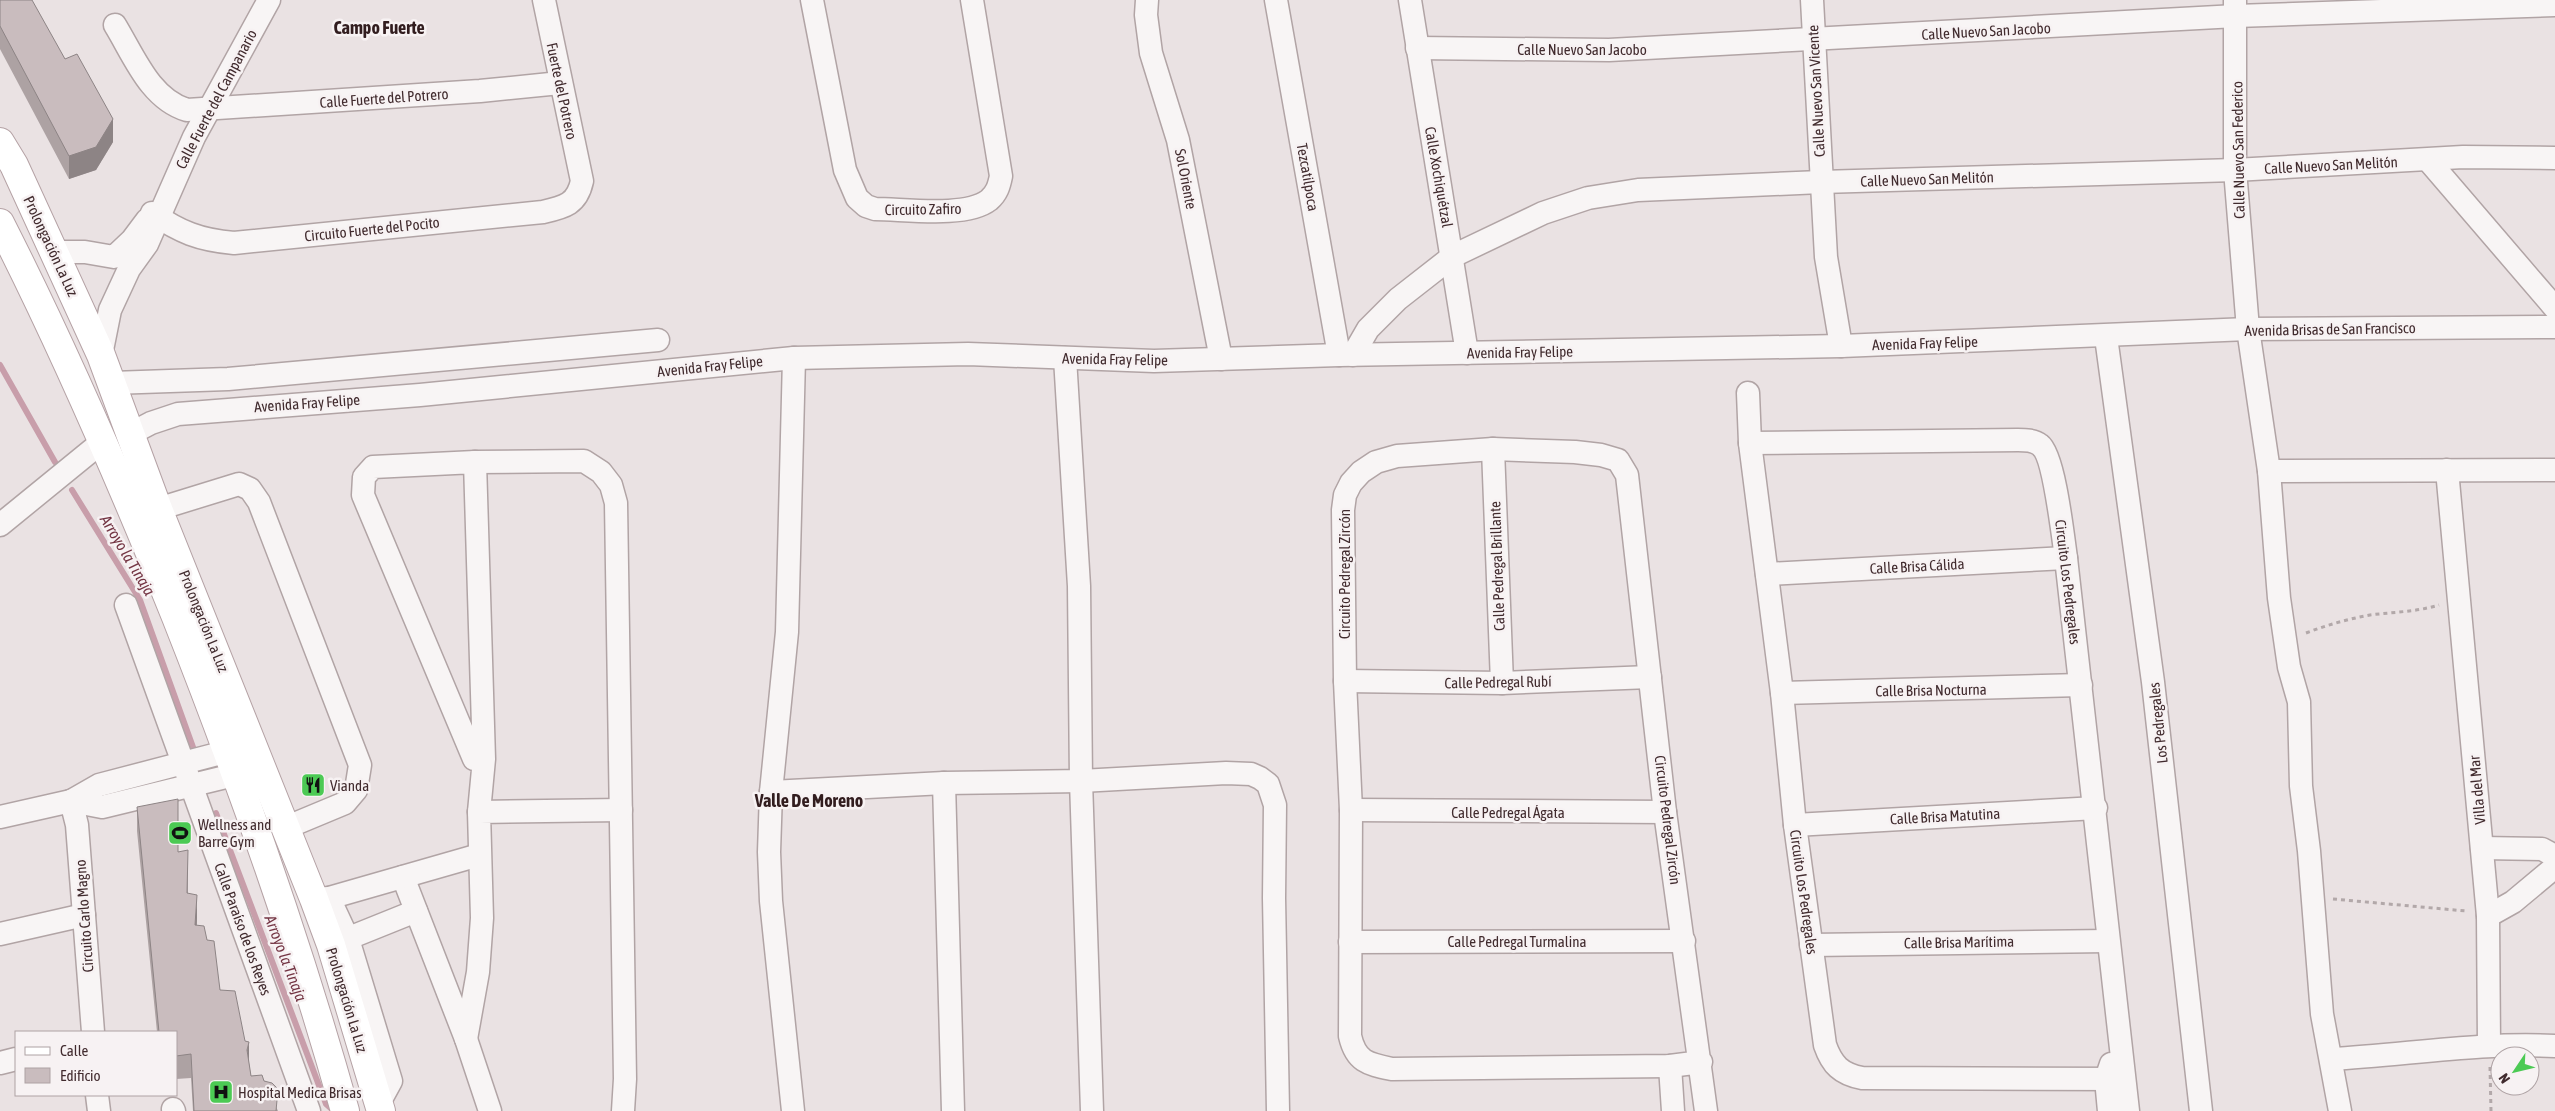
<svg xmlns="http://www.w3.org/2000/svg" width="2555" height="1111" font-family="'Asap Condensed',sans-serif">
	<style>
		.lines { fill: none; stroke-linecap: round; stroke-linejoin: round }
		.stream { stroke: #c89eaa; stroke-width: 6 }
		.minor-casing { stroke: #b1a4a5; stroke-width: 25 }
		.major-casing { stroke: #b5a2a5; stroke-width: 30 }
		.path { stroke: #b2a8a9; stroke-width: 3; stroke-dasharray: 4 4; stroke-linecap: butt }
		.minor { stroke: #f8f5f5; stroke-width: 22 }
		.major { stroke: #fff; stroke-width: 28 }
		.wall { fill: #ada2a3 }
		.shaded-wall { fill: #8d8485 }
		.building { fill: #c9bcbe; stroke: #8d8485 }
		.labels { text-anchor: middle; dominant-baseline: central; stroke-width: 5; stroke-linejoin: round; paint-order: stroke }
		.street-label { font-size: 15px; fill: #412b2e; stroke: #f7f2f3 }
		.poi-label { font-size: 15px; fill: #412b2e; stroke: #f7f2f3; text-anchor: start }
		.water-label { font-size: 16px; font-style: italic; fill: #743644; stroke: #f7f2f3 }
		.quarter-label { font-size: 18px; font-weight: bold; fill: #321d1f; stroke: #f7f2f3 }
	</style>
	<rect width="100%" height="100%" fill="#eae2e3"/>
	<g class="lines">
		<g class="stream">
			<polyline points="0,365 55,462"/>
			<polyline points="72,490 140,600 194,750"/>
			<polyline points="216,813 326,1104 334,1111"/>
		</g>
		<defs>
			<g id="minor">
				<path d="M812 0 845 170 857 198 866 206 875 209C904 209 966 218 989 200 997 193 999 186 1001 176L972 0"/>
				<polyline points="1147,0 1146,15 1151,53 1178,140 1221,359"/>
				<polyline points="1276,0 1339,355"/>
				<polyline points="1410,0 1467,353"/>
				<polyline points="1812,0 1826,257 1841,346"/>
				<polyline points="2235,0 2235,170 2248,329 2269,471 2279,598 2289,667 2299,702 2301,786 2309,851 2322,1014 2340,1111"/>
				<path d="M115 25C134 56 150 99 187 110L480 91 560 83"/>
				<polyline points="1417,48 1609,50 2236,16 2555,5"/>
				<polyline points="2428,160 2555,308"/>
				<path d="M152 213C180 232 199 240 234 243L543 212C565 207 577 204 582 181L544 0"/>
				<polyline points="53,252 85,252 114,257 132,240 147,220"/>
				<polyline points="2106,337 2153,682 2201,1111"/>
				<polyline points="101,355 110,310 129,269 147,244 194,137 269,0"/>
				<polyline points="1353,355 1368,329 1398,299 1453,256 1543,213 1588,198 1638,190 1821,182 2235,170 2463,157 2555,158"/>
				<polyline points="1065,358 1079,586 1081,781 1092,1111"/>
				<polyline points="112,383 228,379 658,340"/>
				<path d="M1748 393 1750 443 1782 693 1795 825 1825 1045C1832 1065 1841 1074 1862 1078L2123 1079"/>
				<polyline points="130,434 151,423 178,414 420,395 794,358 968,354 1154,361 1339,355 1841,346 2248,329 2555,327"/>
				<path d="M1750 443 2018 440C2025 440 2034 440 2040 445 2054 455 2063 537 2066 558L2128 1111"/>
				<polyline points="1493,449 1502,683"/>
				<polyline points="475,462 584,461 601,472 611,485 616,503 625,1079 623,1111"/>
				<polyline points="2447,470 2488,916 2489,1045"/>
				<polyline points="2269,471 2555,470"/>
				<polyline points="158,509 239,484 250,489 259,502 360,765 356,790 345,803 285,828"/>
				<polyline points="0,525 103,441"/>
				<polyline points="1767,574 2066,558"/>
				<polyline points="126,605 309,1111"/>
				<polyline points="1345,681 1502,683 1650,677"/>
				<polyline points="1782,693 2081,685"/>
				<polyline points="944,783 953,1111"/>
				<polyline points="771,792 944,783 1081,781 1226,773 1251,774 1260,778 1268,784 1275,805 1274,898 1278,1111"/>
				<polyline points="71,801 77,825 93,1032"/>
				<polyline points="71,801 102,807 238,774"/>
				<polyline points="1351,810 1665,812"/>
				<polyline points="479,812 484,759 475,462 373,467 364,477 363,495 474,759 484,759"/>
				<polyline points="0,817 71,801 99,785 229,751"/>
				<polyline points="1795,825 2096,808"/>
				<polyline points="2482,848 2542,849 2555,856"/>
				<polyline points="403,877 466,1039 490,1111"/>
				<polyline points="329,898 348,939 391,1081 379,1103"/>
				<polyline points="314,899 329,898 479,855"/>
				<polyline points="2488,916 2513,902 2555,867"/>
				<polyline points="0,934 84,915"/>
				<polyline points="1350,942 1684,941"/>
				<polyline points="334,944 416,911"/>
				<polyline points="1811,945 2107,941"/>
				<polyline points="466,1039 478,972 482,918 479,812 621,810"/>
				<path d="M2331 1059C2406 1055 2480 1042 2555 1046"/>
				<path d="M1701 1062 1670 1066 1392 1069C1368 1064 1356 1062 1350 1036L1351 810 1345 681 1343 510 1345 495 1351 483 1361 472 1376 462 1397 456 1493 449 1575 452 1601 455 1618 460 1627 475 1665 812 1706 1111"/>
				<polyline points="0,1063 16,1059"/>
				<polyline points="1670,1066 1673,1111"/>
				<polyline points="97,1095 99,1111"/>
				<polyline points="173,1109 174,1111"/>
				<polyline points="793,1111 771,901 769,852 771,792 787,632 794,358"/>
				<polyline points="2109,1111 2106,1079 2111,1064"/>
			</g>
			<g id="major">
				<polyline points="0,142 14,165 101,355 158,509 314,899 331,945 381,1111"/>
				<path d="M0 223C65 351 122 483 176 617 240 779 298 943 345 1111"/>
			</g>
		</defs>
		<use href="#minor" class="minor-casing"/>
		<use href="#major" class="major-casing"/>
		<g class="path">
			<path d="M2306 633C2327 625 2348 619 2370 615 2393 612 2416 612 2439 605"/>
			<polyline points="2333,899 2466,911"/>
			<polyline points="2490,1067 2491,1111"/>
		</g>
		<use href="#minor" class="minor"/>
		<use href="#major" class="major"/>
	</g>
	<g class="wall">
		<polygon points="0,0 65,59 113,142 96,170 69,179 0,49"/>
		<polygon points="137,807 178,852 188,873 188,893 197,918 197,926 207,940 220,990 249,1063 251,1076 264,1081 278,1111 193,1111 191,1078 176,1079 176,1032 157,1032 137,831"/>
	</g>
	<g class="shaded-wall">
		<polygon points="113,119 113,142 96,170 69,179 69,156"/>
		<polygon points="197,895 197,918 195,949 195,925"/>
		<polygon points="249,1042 249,1065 247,1050"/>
	</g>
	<g class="building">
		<polygon points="0,0 32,0 65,59 77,54 113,119 96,147 69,156 0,26"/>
		<polygon points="178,799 178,852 188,850 187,893 197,895 195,925 204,926 207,940 214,941 220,990 235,991 245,1041 249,1042 247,1050 251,1076 262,1075 264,1081 272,1083 278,1089 276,1111 194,1111 191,1054 176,1056 176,1032 159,1032 137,807"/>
	</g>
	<defs>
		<symbol id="restaurant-square" viewBox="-11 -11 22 22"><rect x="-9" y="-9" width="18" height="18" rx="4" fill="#4cca54" stroke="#f7f2f3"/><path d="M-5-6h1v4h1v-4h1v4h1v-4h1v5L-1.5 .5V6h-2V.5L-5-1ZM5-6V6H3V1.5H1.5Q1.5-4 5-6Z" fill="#111"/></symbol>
		<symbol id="stadium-square" viewBox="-11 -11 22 22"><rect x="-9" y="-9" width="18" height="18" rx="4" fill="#4cca54" stroke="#f7f2f3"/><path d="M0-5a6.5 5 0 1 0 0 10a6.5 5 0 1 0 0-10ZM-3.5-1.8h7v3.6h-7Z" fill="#111"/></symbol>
		<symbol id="hospital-square" viewBox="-11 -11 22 22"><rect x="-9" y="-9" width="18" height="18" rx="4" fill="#4cca54" stroke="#f7f2f3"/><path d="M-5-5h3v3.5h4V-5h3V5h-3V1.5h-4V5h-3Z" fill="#111"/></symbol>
	</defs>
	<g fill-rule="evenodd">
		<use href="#restaurant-square" x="299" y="771" width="28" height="28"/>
		<use href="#stadium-square" x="166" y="819" width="28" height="28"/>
		<use href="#hospital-square" x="207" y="1078" width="28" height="28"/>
	</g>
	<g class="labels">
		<g class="street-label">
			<text transform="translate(1986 31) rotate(-3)">Calle Nuevo San Jacobo</text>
			<text x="1582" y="49">Calle Nuevo San Jacobo</text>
			<text transform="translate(562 91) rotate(78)">Fuerte del Potrero</text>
			<text transform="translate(1816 91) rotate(-93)">Calle Nuevo San Vicente</text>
			<text transform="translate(384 98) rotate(-4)">Calle Fuerte del Potrero</text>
			<text transform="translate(216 99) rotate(-62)">Calle Fuerte del Campanario</text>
			<text transform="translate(2238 150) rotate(-91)">Calle Nuevo San Federico</text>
			<text transform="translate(2331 165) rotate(-3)">Calle Nuevo San Melitón</text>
			<text transform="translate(1308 177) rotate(80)">Tezcatilpoca</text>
			<text transform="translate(1439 177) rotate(80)">Calle Xochiquétzal</text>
			<text transform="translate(1186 179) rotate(79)">Sol Oriente</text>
			<text transform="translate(1927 179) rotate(-2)">Calle Nuevo San Melitón</text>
			<text transform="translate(923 209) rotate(-1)">Circuito Zafiro</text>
			<text transform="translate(372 229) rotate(-6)">Circuito Fuerte del Pocito</text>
			<text transform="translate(51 246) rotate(65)">Prolongación La Luz</text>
			<text transform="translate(2330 329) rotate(-1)">Avenida Brisas de San Francisco</text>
			<text transform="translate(1925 343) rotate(-2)">Avenida Fray Felipe</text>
			<text transform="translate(1520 352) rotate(-1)">Avenida Fray Felipe</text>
			<text transform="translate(1115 359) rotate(1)">Avenida Fray Felipe</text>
			<text transform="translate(710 366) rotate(-6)">Avenida Fray Felipe</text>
			<text transform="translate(307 403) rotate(-4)">Avenida Fray Felipe</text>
			<text transform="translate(1497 566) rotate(-92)">Calle Pedregal Brillante</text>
			<text transform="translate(1917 566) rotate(-3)">Calle Brisa Cálida</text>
			<text transform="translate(1344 574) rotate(-90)">Circuito Pedregal Zircón</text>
			<text transform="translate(2068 582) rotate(83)">Circuito Los Pedregales</text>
			<text transform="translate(204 621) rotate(68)">Prolongación La Luz</text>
			<text transform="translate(1498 682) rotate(-1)">Calle Pedregal Rubí</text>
			<text transform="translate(1931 690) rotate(-1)">Calle Brisa Nocturna</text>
			<text transform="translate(2158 723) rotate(-96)">Los Pedregales</text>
			<text transform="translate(2477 790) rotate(-95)">Villa del Mar</text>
			<text x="1508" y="812">Calle Pedregal Ágata</text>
			<text transform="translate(1945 816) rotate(-3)">Calle Brisa Matutina</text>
			<text transform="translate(1668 820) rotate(83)">Circuito Pedregal Zircón</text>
			<text transform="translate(1804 892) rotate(82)">Circuito Los Pedregales</text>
			<text transform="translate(84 916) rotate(-94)">Circuito Carlo Magno</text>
			<text transform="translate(243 929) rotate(70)">Calle Paraíso de los Reyes</text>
			<text x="1517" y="941">Calle Pedregal Turmalina</text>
			<text transform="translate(1959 942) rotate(-1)">Calle Brisa Marítima</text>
			<text transform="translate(347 1000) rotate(73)">Prolongación La Luz</text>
		</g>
		<g class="poi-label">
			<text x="330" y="785">Vianda</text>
			<text x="198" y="824">Wellness and<tspan x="198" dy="17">Barre Gym</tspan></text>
			<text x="238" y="1092">Hospital Medica Brisas</text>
		</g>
		<g class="water-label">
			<text transform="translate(128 555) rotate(59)">Arroyo la Tinaja</text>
			<text transform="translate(286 958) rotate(69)">Arroyo la Tinaja</text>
		</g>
		<g class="quarter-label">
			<text x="379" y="27">Campo Fuerte</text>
			<text x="809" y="800">Valle De Moreno</text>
		</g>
	</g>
	<rect x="15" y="1031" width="162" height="65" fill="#f7f2f3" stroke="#aea2a4"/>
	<rect x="25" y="1047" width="25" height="8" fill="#ffffff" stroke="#aea2a4"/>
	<text x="60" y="1056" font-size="15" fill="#412b2e">Calle</text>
	<rect x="25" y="1068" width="25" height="15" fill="#c9bcbe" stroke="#aea2a4"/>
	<text x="60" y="1081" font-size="15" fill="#412b2e">Edificio</text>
	<g transform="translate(2515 1071) rotate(235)"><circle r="24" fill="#f7f2f3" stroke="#aea2a4"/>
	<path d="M0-4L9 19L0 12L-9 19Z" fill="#4cca54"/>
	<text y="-8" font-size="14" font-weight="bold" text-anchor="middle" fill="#412b2e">N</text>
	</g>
</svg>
